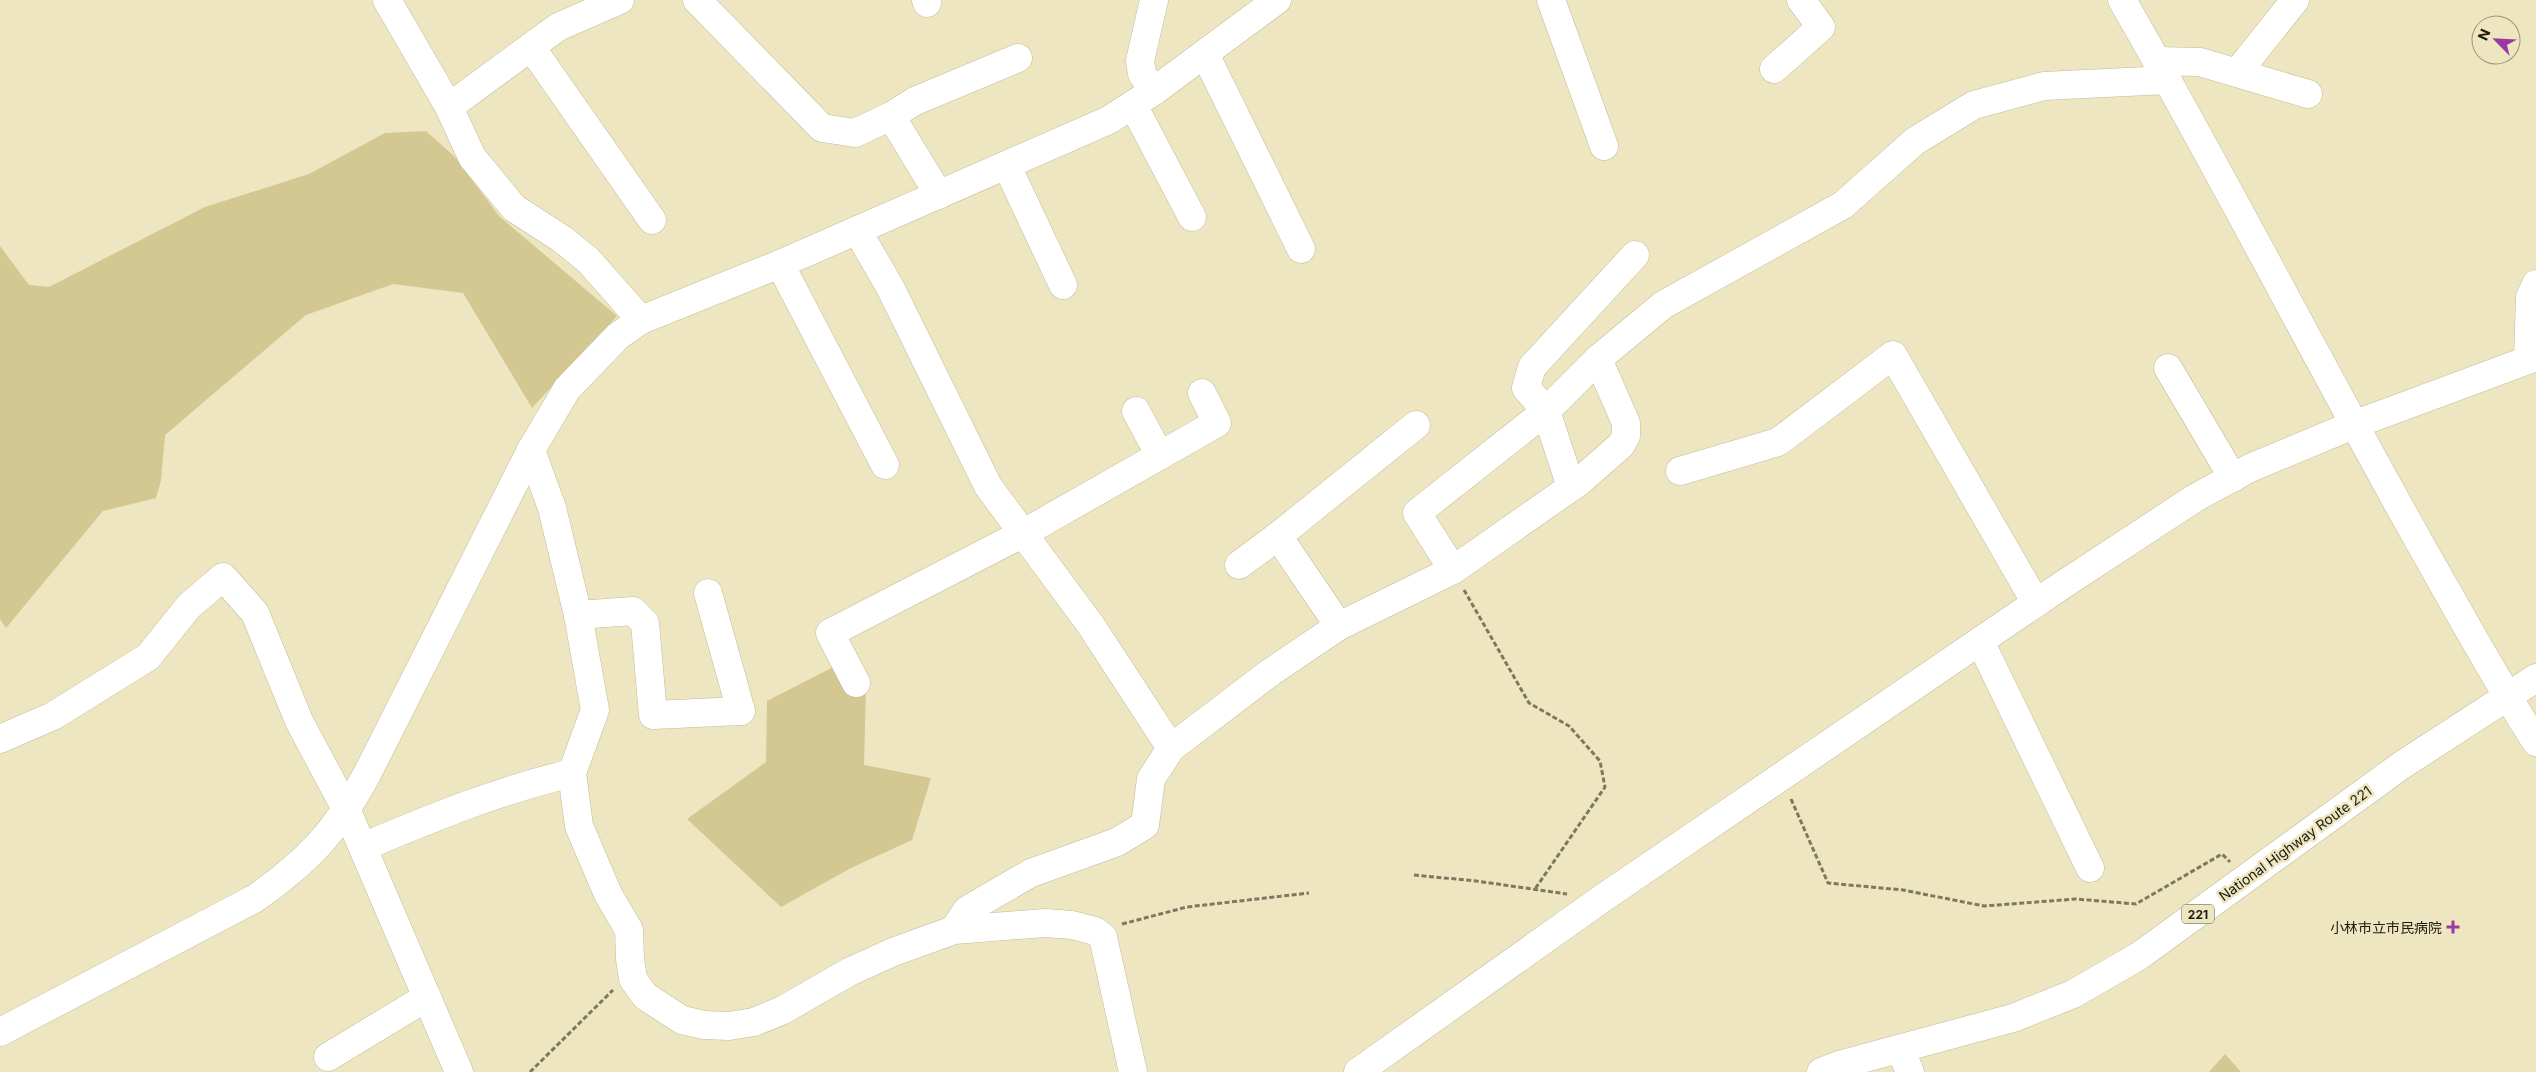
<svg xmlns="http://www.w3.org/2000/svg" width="2536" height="1072" font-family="Inter,'Noto Sans JP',sans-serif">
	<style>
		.green { fill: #d3c892 }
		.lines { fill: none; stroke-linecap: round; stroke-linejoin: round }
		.minor-casing { stroke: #c2bc98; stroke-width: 29 }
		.highway-casing { stroke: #c2bc98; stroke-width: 29 }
		.path { stroke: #7d7960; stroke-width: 3; stroke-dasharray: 5 2.5; stroke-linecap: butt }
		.minor { stroke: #fff; stroke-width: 28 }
		.highway { stroke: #fff; stroke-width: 28 }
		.poi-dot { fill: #9a39a0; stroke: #ede6c1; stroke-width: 2 }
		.labels { text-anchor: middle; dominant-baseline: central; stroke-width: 5; stroke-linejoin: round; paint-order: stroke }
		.shield { fill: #ede6c1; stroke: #5b5843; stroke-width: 1 }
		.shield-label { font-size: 12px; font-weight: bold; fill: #1d1b0d }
		.street-label { font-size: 14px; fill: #1d1b0d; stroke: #ede6c1 }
		.poi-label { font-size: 14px; fill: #1d1b0d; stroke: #ede6c1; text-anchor: end }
	</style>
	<rect width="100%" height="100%" fill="#ede6c1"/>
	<g class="green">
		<polygon points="426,131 455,157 499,216 617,316 532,408 463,293 393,284 306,315 165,435 161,480 156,498 103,511 6,628 0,619 0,246 29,285 49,287 205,207 309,174 385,133"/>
		<polygon points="843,662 866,686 864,765 931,778 912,840 851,868 781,907 687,819 766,762 767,701"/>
		<polygon points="2225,1054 2241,1072 2209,1072"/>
	</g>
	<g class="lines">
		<defs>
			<g id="minor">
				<polyline points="387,0 449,107 472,157 514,208 562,239 588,260 641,320"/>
				<polyline points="697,0 822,128 855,133 891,116 939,195"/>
				<polyline points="926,0 927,3"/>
				<polyline points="1154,0 1140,61 1142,74 1154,91"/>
				<polyline points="1551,0 1604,146"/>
				<path d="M2122 0C2226 180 2320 366 2422 547 2459 612 2495 679 2536 742"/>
				<polyline points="531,47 652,220"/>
				<polyline points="1205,54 1301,249"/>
				<polyline points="2157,61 2200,62 2308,94"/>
				<polyline points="1774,69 1821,27 1801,0"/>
				<polyline points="2237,73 2295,0"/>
				<polyline points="1133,105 1192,217"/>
				<polyline points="449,107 558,27 620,0"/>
				<polyline points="891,116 915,101 1018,58"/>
				<polyline points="1007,166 1063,285"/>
				<polyline points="857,230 890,287 988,486 1090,624 1171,748"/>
				<polyline points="780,264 885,465"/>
				<polyline points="2528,360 2530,297 2536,284"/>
				<polyline points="2168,368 2233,478"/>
				<polyline points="1136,411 1160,456"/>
				<polyline points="531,450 552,508 578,615 595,710 572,773 579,826 608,894 629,930 630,959 633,979 645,996 682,1020 704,1025 729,1026 754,1022 783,1010 849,972 893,952 954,930 1045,923 1072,925 1095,931 1103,937 1133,1072"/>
				<polyline points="1680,471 1778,442 1893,355 2036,603"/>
				<polyline points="1571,487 1546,411 1526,388 1532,367 1635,255"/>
				<polyline points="1239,565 1278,536"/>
				<polyline points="1453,570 1417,513 1546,411 1598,359"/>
				<polyline points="578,615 633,611 645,623 653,715 741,711 708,593"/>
				<polyline points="1339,626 1278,536 1416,425"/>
				<polyline points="1980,641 2090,868"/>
				<polyline points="856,683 830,633 1022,534 1217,423 1202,393"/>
				<polyline points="0,739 53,716 148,657 189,606 223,577 255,613 299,721 347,811 459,1072"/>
				<path d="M363 847C431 818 500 790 572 773"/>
				<polyline points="954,930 967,910 1031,873 1117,842 1145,825 1151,779 1171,748 1271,672 1339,626 1453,570 1580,481 1621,445 1626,436 1626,423 1598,359 1663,305 1843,205 1915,141 1974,105 2044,86 2168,80"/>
				<path d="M0 1032 254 899C307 862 335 833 366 776L531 450 567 389 618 336 641 320 780 264 1109 120 1154 91 1277 0"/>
				<polyline points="1900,1049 1910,1072"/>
				<polyline points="328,1057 427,997"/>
				<polyline points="1358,1072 1600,900 2061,586 2195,498 2250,468 2353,425 2536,357"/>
			</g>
			<polyline id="highway" points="1821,1072 1839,1065 2013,1018 2073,994 2139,956 2402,765 2536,678"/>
		</defs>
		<use href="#minor" class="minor-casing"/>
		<use href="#highway" class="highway-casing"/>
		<g class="path">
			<polyline points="1464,590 1529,703 1569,726 1600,761 1605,787 1535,889"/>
			<polyline points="1791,799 1828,883 1903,890 1984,906 2076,899 2136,904 2222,854 2230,862"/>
			<polyline points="1414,875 1476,881 1567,894"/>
			<polyline points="1122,924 1187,907 1309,893"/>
			<polyline points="530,1072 613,990"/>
		</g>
		<use href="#minor" class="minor"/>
		<use href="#highway" class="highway"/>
	</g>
	<path class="poi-dot" d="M2450.5 919.5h5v5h5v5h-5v5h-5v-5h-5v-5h5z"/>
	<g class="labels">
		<rect class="shield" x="2182" y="904.5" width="32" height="19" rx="4"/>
		<g class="shield-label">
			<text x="2198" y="914">221</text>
		</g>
		<g class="street-label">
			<text transform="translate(2295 843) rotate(-36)">National Highway Route 221</text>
		</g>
		<g class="poi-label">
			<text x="2442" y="927">小林市立市民病院</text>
		</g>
	</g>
	<g transform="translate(2496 40) rotate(294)"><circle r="24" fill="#ede6c1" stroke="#9a9579"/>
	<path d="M0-4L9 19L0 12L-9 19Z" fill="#9a39a0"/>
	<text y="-8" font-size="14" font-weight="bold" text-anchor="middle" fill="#1d1b0d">N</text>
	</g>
</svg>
